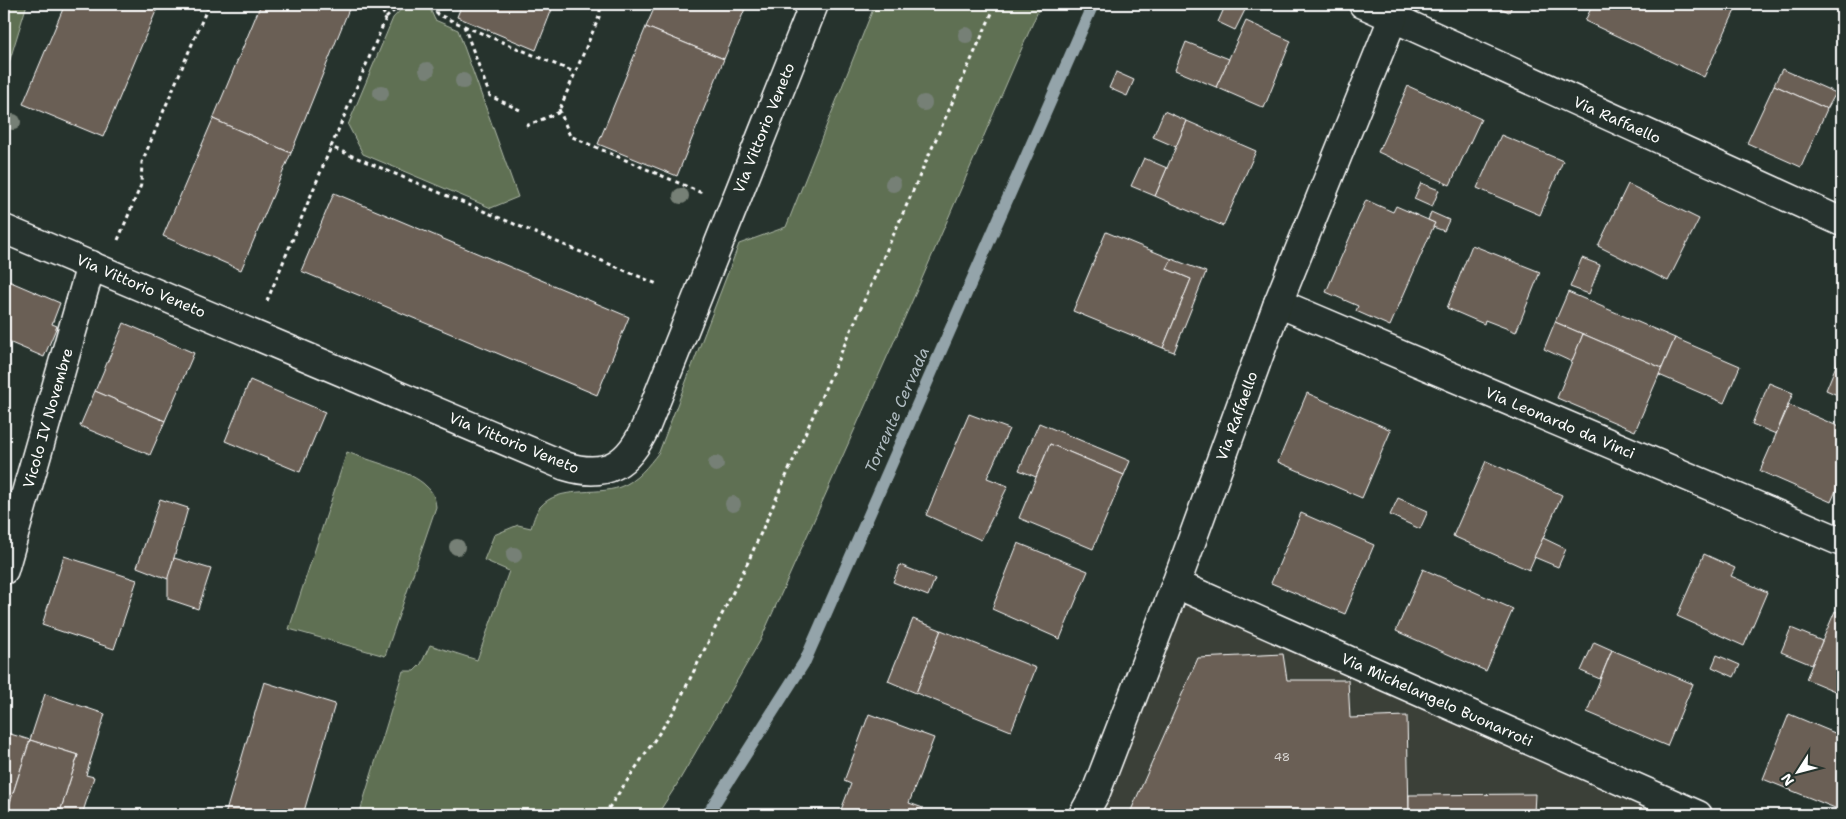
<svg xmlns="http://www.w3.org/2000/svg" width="1846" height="819" font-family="'Shantell Sans',sans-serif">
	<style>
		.built { fill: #3a4039 }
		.green { fill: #5e7052; stroke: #aeb8a8 }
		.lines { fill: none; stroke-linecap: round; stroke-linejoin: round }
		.stream { stroke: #94a4aa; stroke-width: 12 }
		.building { fill: #6a5f55; stroke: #fff }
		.minor-casing { stroke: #fff; stroke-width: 31 }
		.path { stroke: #fff; stroke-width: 3; stroke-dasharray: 4 4; stroke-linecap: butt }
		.minor { stroke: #26332d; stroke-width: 28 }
		.tree { fill: #768076 }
		.labels { text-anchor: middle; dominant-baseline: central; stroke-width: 4; stroke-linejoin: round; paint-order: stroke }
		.number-label { font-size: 12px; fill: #dad7d4 }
		.street-label { font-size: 15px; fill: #fff; stroke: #26332d }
		.water-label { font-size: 16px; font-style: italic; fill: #afbbc0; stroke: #26332d }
	</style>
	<rect width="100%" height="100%" fill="#26332d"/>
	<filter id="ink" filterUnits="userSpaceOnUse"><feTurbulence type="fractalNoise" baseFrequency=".02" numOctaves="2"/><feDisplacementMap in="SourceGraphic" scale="10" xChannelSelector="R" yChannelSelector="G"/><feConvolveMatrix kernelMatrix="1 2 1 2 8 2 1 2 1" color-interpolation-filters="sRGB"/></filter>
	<g filter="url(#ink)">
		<polygon class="built" points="1176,584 1698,815 1083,815"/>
		<g class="green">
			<polygon points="4,4 27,4 4,79"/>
			<polygon points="406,4 428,4 435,20 458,30 518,197 491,208 363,154 348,125 393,18"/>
			<path d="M875 4H1041L921 281 760 641 676 786 657 815H359L403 671H414L421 664 430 645 477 660 509 571 484 560 494 535 518 525 531 528C533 522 535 513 540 507 559 485 595 496 620 487 637 481 648 466 659 452L739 244 786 227Z"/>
			<path d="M347 452C367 460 412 471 426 486 433 492 435 498 436 507L385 656 289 629Z"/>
		</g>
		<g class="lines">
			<polyline class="stream" points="707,815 805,661 1093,4"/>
		</g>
		<g class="building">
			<polygon points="65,4 159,4 103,137 23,104"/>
			<polygon points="261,4 351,4 291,153 213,119"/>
			<polygon points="462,4 554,4 536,50 457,17"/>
			<polygon points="656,4 747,4 724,59 646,27"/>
			<polygon points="1226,4 1248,4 1235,30 1218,22"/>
			<polygon points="1491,4 1513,4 1509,12"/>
			<polygon points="1593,4 1738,4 1704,77 1585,21"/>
			<polygon points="1246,21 1291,41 1264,108 1216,87"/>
			<polygon points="646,27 724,59 677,176 598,144"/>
			<polygon points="1186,42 1229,59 1216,87 1175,70"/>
			<polygon points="1782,69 1836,93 1827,109 1774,85"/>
			<polygon points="1116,72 1134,80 1127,96 1109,88"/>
			<polygon points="1774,85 1827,109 1801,167 1747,143"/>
			<polygon points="1408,86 1481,119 1450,185 1378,152"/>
			<polygon points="1164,111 1187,121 1176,147 1153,137"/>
			<polygon points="213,119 291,153 241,270 163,236"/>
			<polygon points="1187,121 1256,151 1223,226 1155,196"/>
			<polygon points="1501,135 1563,161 1540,215 1477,188"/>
			<polygon points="1144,158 1167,168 1155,196 1131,186"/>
			<polygon points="1421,183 1439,190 1432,207 1414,199"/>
			<polygon points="1628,184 1699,219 1668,281 1598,246"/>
			<polygon points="334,193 629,317 597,395 301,271"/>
			<polygon points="1366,200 1393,212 1396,206 1435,223 1390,326 1356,311 1358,306 1326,292"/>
			<polygon points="1431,212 1449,220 1444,231 1433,227 1435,223 1428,220"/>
			<polygon points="1106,232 1172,259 1167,269 1191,279 1163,348 1073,311"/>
			<polygon points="1472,245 1540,272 1516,332 1485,320 1484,324 1447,308"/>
			<polygon points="1582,258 1600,265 1589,294 1570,287"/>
			<polygon points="1172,259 1206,272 1174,352 1163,348 1191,279 1167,269"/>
			<polygon points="4,279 60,303 52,324 57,326 44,357 4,340"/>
			<polygon points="1568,292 1675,338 1662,368 1555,322"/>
			<polygon points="1555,322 1583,334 1572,362 1544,349"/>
			<polygon points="124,323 194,353 165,421 95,391"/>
			<polygon points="1583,334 1662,368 1635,431 1557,398"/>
			<polygon points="1675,338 1740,366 1724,403 1659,375"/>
			<polygon points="1842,351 1842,397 1826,390"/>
			<polygon points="250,380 325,412 300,472 225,441"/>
			<polygon points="1769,383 1793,393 1776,434 1752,424"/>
			<polygon points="95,391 165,421 150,455 80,426"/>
			<polygon points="1307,393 1391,430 1362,498 1278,462"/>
			<polygon points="1789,405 1842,428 1842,477 1831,502 1760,471"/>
			<polygon points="969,414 1009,429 987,478 1008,486 981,540 926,515"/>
			<polygon points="1039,423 1130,461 1124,475 1050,444 1036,477 1019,470"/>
			<polygon points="1050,444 1124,475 1093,549 1019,518"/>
			<polygon points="1486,461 1562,495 1529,570 1453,536"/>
			<polygon points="1398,498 1428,511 1420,529 1390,515"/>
			<polygon points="160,499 188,508 168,579 137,567"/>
			<polygon points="1301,513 1374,545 1345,614 1271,583"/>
			<polygon points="1543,538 1566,549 1558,567 1534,557"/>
			<polygon points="1018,543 1088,571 1060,639 992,609"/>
			<polygon points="1704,554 1735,568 1731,576 1767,592 1744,646 1677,616"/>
			<polygon points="64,556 137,580 114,649 42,625"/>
			<polygon points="174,558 211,569 198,609 168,599 168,577"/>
			<polygon points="900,565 935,579 928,596 893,582"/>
			<polygon points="1423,569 1513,609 1486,671 1396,631"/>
			<polygon points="1835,611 1842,614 1842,694 1806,679"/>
			<polygon points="913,619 941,630 916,693 888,681"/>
			<polygon points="1791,628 1822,641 1812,665 1781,652"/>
			<polygon points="941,630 1036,668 1011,731 916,693"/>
			<polygon points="1594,642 1612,650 1600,679 1581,671"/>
			<polygon points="1612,650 1693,684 1667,746 1587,712"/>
			<polygon points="1283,654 1287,680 1348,680 1350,718 1407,716 1409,815 1129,815 1198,658"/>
			<polygon points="1717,655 1740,665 1734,677 1712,667"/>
			<polygon points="264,682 335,704 303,815 225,815"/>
			<polygon points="45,694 105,714 86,775 94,777 82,815 59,815 78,755 30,740"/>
			<polygon points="869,714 934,738 909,803 923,808 920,815 839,815 851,784 844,781"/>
			<polygon points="1789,714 1842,736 1842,804 1840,810 1763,779"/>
			<polygon points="4,732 30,740 6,815 4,815"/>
			<polygon points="30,740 78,755 59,815 6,815"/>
			<polygon points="1535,794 1534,813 1539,815 1409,815 1409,795"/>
		</g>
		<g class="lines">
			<defs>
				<g id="minor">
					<polyline points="1363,4 1842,222"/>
					<path d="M4 229 565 466C607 479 629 464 646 426L814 4"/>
					<polyline points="1278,303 1842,542"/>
					<polyline points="4,570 91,265"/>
					<polyline points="1176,584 1698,815"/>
					<polyline points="1083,815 1096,792 1176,584 1278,303 1393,18"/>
				</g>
			</defs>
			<use href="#minor" class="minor-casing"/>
			<g class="path">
				<polyline points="379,4 386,18 331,147 657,284"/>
				<polyline points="433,4 437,14 464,26 490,96 520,110"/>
				<polyline points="386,18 401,4"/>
				<polyline points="464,26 574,72"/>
				<polyline points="559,109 570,136 702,193"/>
				<polyline points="526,126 558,113 599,17 601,4"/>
				<polyline points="118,240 141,185 142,162 209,4"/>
				<polyline points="267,301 331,147"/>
				<polyline points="604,815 674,711 748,562 996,4"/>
			</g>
			<use href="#minor" class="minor"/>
		</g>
		<g class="tree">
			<circle cx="966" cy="35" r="8"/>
			<circle cx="427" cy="70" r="8"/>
			<circle cx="463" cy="81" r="8"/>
			<circle cx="381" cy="93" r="8"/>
			<circle cx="924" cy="103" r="8"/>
			<circle cx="13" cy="122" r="8"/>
			<circle cx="893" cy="184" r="8"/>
			<circle cx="681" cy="196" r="8"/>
			<circle cx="716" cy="464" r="8"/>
			<circle cx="733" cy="504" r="8"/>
			<circle cx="457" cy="547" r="8"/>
			<circle cx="514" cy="555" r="8"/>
		</g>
	</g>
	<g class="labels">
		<g class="number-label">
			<text x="1282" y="757">48</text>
		</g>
		<g class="street-label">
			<text transform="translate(1617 120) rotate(24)">Via Raffaello</text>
			<text transform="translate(764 128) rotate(-68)">Via Vittorio Veneto</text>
			<text transform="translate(141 286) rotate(23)">Via Vittorio Veneto</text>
			<text transform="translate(1237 416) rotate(-70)">Via Raffaello</text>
			<text transform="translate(48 418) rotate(-74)">Vicolo IV Novembre</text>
			<text transform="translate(1560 423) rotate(23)">Via Leonardo da Vinci</text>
			<text transform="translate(514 443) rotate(22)">Via Vittorio Veneto</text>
			<text transform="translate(1437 700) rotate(24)">Via Michelangelo Buonarroti</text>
		</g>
		<g class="water-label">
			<text transform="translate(897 410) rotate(-66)">Torrente Cervada</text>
		</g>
	</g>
	<rect width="1846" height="819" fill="none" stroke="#26332d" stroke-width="20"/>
	<rect x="10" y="10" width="1826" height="799" fill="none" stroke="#fff" stroke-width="2" filter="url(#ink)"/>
	<g transform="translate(1798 772) rotate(234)" stroke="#26332d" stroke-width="4" paint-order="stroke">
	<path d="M0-4L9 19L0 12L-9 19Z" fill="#ffffff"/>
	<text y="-8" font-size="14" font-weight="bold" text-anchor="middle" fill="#ffffff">N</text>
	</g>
</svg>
